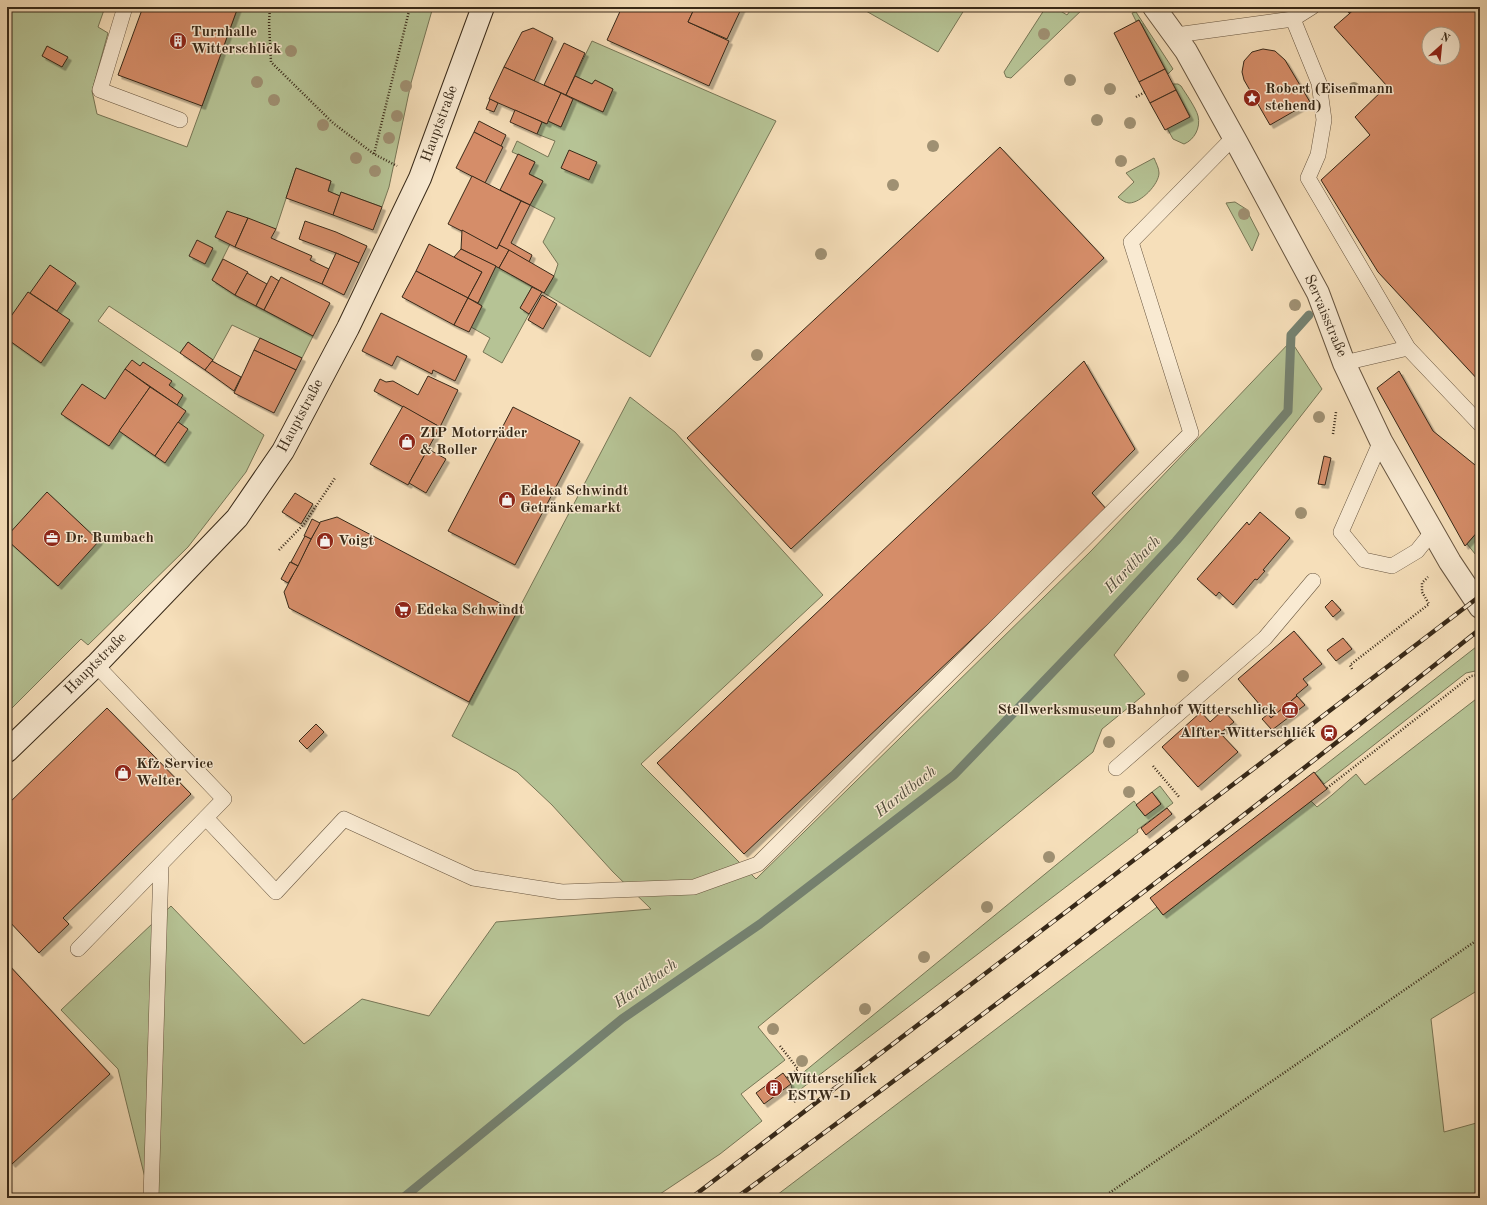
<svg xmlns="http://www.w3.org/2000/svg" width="1487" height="1205" font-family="'Old Standard TT',serif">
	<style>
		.green { fill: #b6c395; stroke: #777656 }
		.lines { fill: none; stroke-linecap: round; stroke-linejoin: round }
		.stream { stroke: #758271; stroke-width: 9 }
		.building { fill: #d58d69; stroke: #382918; fill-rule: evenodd; filter: url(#shadow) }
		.lane-casing { stroke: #685640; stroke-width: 16 }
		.street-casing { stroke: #685640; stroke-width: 24 }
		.secondary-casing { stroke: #382918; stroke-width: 24 }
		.path { stroke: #382918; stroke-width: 2.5; stroke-dasharray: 1 2; stroke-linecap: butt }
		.lane { stroke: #f9ead2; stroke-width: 15 }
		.street { stroke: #f9ead2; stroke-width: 22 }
		.secondary { stroke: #f9ead2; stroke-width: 22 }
		.rail-casing { stroke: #382918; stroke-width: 4.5 }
		.rail { stroke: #f9ead2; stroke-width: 3; stroke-dasharray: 9; stroke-linecap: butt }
		.tree { fill: #9f9072 }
		.labels { text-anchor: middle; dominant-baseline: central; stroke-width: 3; stroke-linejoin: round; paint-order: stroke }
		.poi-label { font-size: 15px; font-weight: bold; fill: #382918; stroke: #f9ead2; text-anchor: start }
		.street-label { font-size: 15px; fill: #382918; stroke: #f9ead2 }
		.water-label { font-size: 16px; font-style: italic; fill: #514e3d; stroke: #f9ead2 }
	</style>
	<defs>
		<filter id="shadow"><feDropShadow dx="3.5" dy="3.5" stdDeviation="0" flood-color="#0004"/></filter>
	</defs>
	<rect width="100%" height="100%" fill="#f6dfba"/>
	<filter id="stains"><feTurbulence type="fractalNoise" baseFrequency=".005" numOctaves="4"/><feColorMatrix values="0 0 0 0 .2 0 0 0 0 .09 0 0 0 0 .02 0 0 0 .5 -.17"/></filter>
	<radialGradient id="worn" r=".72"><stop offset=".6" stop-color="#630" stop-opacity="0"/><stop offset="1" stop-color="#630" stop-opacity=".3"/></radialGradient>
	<g class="green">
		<polygon points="7,7 105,7 98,27 108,33 92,91 97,114 187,147 238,7 433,7 411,83 389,187 382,207 341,192 340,196 328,191 331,181 296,168 276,229 230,244 212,280 235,295 313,336 302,358 232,325 213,360 188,342 180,353 109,306 98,321 264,435 246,472 188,547 88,645 81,639 7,713"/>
		<polygon points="859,7 966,7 938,52"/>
		<polygon points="1046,7 1054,7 1067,15 1073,7 1085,7 1011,78 1006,77 1004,72"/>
		<polygon points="1136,12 1173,69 1168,74 1139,20 1136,21 1132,13"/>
		<polygon points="592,41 776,121 650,357 544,293 554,276 558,264 543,242 555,218 530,205 543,181 529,174 535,162 512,152 517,141 548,157 555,141 537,134 542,122 546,124 548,121 561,127 573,99 603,112 613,89 595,80 592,84 575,76"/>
		<path d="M1173 84H1178L1181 86C1186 94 1196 108 1198 116 1201 128 1194 140 1184 144L1173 139 1167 128 1190 116Z"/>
		<path d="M1154 158C1156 163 1159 168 1159 173 1159 184 1141 203 1129 203 1126 203 1121 200 1118 197L1134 182 1126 173Z"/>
		<polygon points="1235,202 1246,209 1259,234 1252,251 1226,203"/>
		<polygon points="496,266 532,287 521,307 529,314 502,363 483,352 490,338 471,327 482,306 478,303"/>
		<polygon points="1291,341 1322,389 1114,655 1145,694 1102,729 1093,752 758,1027 785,1060 741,1094 762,1121 720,1154 654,1198 150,1198 118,1069 61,1010 171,906 304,1044 362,999 429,1016 496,922 651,909 613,872 552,805 517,772 452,736 630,397 675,432 823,595 641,764 756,879 1091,551"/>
		<polygon points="1480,529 1480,560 1467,544"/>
		<polygon points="1476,647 1480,653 1480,670 1466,673 1324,784 1315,773"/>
		<polygon points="1480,696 1480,989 1431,1019 1444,1132 1480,1122 1480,1198 773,1198 1157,907 1163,915 1311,801 1317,807 1332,795 1356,774 1365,785"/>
		<polygon points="1160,786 1173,803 1137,830 1138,832 793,1095 791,1084 799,1076 1134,801 1145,816 1161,804 1152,792"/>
	</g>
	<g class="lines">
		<polyline class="stream" points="403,1198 622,1019 760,924 954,775 1091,632 1176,541 1288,411 1291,335 1309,315"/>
	</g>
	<g class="building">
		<polygon points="143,7 238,7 202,106 118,75"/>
		<polygon points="622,7 695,7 688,22 729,41 709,86 607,40"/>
		<polygon points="695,7 742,7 727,39 688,22"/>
		<polygon points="1344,7 1357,7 1349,13"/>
		<path d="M1357 7H1480V382L1378 272 1321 180 1370 135 1355 117 1387 86 1334 27ZM1429 34H1453V58H1429Z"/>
		<polygon points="1139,20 1165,69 1139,82 1114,33"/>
		<polygon points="533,28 553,38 534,81 504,67 522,32"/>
		<polygon points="564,43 585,53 566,95 544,85"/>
		<polygon points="47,46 68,57 62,67 42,56"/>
		<polygon points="1263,49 1275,51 1285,60 1310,102 1270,125 1244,80 1242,72 1244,61 1252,52"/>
		<polygon points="504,67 561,93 547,124 489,99"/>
		<polygon points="1165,69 1176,90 1150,103 1139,82"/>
		<polygon points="575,76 592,84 595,80 613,89 603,112 566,95"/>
		<polygon points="1176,90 1190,117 1165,130 1150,103"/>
		<polygon points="561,93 573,99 561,127 548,121"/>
		<polygon points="490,99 498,103 494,112 486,109"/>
		<polygon points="515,110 542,122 537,134 510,122"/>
		<polygon points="479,121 506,135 501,146 474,132"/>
		<polygon points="474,132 503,147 485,183 456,168"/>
		<polygon points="1000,147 1104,258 791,549 687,438"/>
		<polygon points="569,150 597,162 589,180 561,168"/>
		<polygon points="518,154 535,162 529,174 543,181 530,205 500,190"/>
		<polygon points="296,168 331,181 328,191 340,196 333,215 286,198"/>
		<polygon points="472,176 521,201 497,249 448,224"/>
		<polygon points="341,192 382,207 373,230 333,215"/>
		<polygon points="521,201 530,205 511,243 532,255 529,262 499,245"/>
		<polygon points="227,211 248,218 235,247 215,237"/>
		<polygon points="248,218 276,229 271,238 312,256 310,260 329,269 322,284 235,247"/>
		<polygon points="305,221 336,232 367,246 359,263 336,253 299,239"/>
		<polygon points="462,230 497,249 499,245 509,250 499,268 461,249"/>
		<polygon points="197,240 213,248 205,264 189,256"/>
		<polygon points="429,244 482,272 468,298 416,271"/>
		<polygon points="461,249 496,266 478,303 468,298 482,272 454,257"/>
		<polygon points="509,250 554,276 544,293 499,268"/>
		<polygon points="336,253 359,263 344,295 322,284"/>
		<polygon points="223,259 248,272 235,295 212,280"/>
		<polygon points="50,265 76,283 57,311 30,293"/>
		<polygon points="416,271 468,298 454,325 402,297"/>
		<polygon points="247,273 267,284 256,306 235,295"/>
		<polygon points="271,276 279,281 264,310 256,306"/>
		<polygon points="281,277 330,303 313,336 264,310"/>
		<polygon points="532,287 542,292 529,314 520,308"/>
		<polygon points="28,292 70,320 41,363 7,339 7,322"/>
		<polygon points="542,295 557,304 543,329 528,320"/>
		<polygon points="468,298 482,306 469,332 454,325"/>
		<polygon points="381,313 467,356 455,381 433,370 432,374 397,356 392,366 362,351"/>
		<polygon points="260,338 302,358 296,370 254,350"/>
		<polygon points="188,342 213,360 205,370 180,353"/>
		<polygon points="254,350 296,370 274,413 234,393"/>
		<polygon points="132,360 140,366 143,362 172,381 169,385 183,395 177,405 125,369"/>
		<polygon points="212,361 241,377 234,391 205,370"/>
		<polygon points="1084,361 1135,449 1092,493 1108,511 744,854 657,763"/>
		<polygon points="125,369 150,387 109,446 61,414 82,384 105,399"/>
		<polygon points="1399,371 1433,431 1480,469 1480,529 1465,546 1377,388"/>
		<polygon points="428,376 458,390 440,427 374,391 380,379 386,382 393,381 418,395"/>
		<polygon points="150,387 186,411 155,456 119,431"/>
		<polygon points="403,406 440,427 408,485 370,464"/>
		<polygon points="513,407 580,441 515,565 448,531"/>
		<polygon points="178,422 188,429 165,463 155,456"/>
		<polygon points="428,449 446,459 426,493 409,483"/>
		<polygon points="1324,456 1331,458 1325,485 1318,484"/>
		<polygon points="47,492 99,541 58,586 7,540 7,536"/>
		<polygon points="295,493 313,504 301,524 282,512"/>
		<polygon points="1260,512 1290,538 1263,570 1265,571 1257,580 1255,579 1233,605 1219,592 1216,596 1197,579 1247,522 1249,525"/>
		<polygon points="337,517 517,612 469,702 289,608 284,592 320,522"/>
		<polygon points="312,519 320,523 311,539 304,536"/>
		<polygon points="305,536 311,539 298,566 291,562"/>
		<polygon points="290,562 298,566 288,583 281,579"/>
		<polygon points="1332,600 1341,610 1333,617 1325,607"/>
		<polygon points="1294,631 1322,664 1303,679 1308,685 1296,695 1297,696 1271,718 1238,679"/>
		<polygon points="1343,638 1352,649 1336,661 1327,650"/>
		<polygon points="1297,696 1305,705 1272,730 1262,719 1268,714 1271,718"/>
		<polygon points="107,708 191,794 63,918 69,924 39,953 7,919 7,805"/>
		<polygon points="1223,710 1234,722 1220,733 1238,752 1198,787 1162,747 1201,712 1210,722"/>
		<polygon points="316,724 324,732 307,749 299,741"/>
		<polygon points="1314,772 1327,789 1163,915 1150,898"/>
		<polygon points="1152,792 1161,804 1145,816 1136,805"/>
		<polygon points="1167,808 1172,814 1146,835 1141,828"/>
		<polygon points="7,963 110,1074 12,1164 7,1158"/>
		<polygon points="783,1073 791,1084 764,1104 756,1093"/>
	</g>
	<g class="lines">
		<defs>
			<g id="lane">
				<polyline points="125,7 100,90 180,120"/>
				<polyline points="1293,19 1319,83 1324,120 1318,155 1308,178 1408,348 1480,424"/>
				<polyline points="1176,35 1293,19 1312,7"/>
				<polyline points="1344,363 1408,348"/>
				<polyline points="1381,441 1341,532 1364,560 1392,566 1417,551 1433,531"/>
				<polyline points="1116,768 1265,638 1313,581"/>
				<polyline points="206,818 276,892 344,819 473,878 562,892 694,887 758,864 1191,433 1131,242 1234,137"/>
				<polyline points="78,949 224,799 96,665"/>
				<polyline points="151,1198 161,865"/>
			</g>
			<polyline id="street" points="1154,7 1186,51 1237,143 1318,293 1344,363 1381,441 1450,562 1480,607"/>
			<polyline id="secondary" points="7,751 96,665 237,518 283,451 348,328 420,178 483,7"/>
		</defs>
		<use href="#lane" class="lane-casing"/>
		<use href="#street" class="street-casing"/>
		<use href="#secondary" class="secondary-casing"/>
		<g class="path">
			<polyline points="270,7 269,23 271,62 333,123 374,154 397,166"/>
			<polyline points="1136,97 1145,92"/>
			<polyline points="374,154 410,7"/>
			<polyline points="1333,434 1336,412"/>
			<polyline points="279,550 304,524 335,478"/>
			<polyline points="1473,633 1480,644"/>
			<polyline points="1352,669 1350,665 1429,604 1422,592 1422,583 1428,577"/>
			<polyline points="1153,766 1180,798"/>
			<polyline points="1327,788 1471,676 1480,675"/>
			<polyline points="780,1046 798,1069 787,1078"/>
			<polyline points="794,1102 797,1099"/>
			<polyline points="1102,1198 1480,938"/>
		</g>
		<use href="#lane" class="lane"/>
		<use href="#street" class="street"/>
		<use href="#secondary" class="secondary"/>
		<defs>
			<g id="rail">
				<polyline points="691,1198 1480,596"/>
				<path d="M736 1198C987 1013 1236 824 1480 629"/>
			</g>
		</defs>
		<use href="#rail" class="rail-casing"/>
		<use href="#rail" class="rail"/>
	</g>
	<g class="tree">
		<circle cx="1044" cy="34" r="6"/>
		<circle cx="291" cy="51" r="6"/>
		<circle cx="1070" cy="80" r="6"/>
		<circle cx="257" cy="82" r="6"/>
		<circle cx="406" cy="86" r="6"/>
		<circle cx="1354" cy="88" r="6"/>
		<circle cx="1110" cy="89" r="6"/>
		<circle cx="274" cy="100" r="6"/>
		<circle cx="397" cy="116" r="6"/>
		<circle cx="1097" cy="120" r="6"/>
		<circle cx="1130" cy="123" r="6"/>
		<circle cx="323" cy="125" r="6"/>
		<circle cx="389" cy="138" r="6"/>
		<circle cx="933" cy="146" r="6"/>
		<circle cx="356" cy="158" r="6"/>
		<circle cx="1121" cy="161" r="6"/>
		<circle cx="375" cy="171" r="6"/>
		<circle cx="893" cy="185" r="6"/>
		<circle cx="1244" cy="214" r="6"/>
		<circle cx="821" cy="254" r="6"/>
		<circle cx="1295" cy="305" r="6"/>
		<circle cx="757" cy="355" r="6"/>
		<circle cx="1319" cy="417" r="6"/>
		<circle cx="1301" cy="513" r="6"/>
		<circle cx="1183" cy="676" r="6"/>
		<circle cx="1109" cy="742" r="6"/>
		<circle cx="1129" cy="792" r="6"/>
		<circle cx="1049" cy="857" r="6"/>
		<circle cx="987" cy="907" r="6"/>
		<circle cx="924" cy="957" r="6"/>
		<circle cx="865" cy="1009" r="6"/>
		<circle cx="773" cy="1029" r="6"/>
		<circle cx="802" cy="1061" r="6"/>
	</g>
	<defs>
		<symbol id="building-disc" viewBox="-11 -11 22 22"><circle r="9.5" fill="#8f2418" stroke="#f9ead2"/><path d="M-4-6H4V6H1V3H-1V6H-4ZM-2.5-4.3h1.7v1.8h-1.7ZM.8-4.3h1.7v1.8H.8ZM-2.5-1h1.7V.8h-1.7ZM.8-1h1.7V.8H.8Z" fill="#fff"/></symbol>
		<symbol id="sight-disc" viewBox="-11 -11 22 22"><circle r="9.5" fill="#8f2418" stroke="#f9ead2"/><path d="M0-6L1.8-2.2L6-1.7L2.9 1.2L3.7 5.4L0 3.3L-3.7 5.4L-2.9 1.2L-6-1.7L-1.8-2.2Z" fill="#fff"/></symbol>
		<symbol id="shop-disc" viewBox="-11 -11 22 22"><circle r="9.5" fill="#8f2418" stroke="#f9ead2"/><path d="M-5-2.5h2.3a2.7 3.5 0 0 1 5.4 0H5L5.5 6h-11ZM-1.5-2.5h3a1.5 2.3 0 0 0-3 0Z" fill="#fff"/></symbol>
		<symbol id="office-disc" viewBox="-11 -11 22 22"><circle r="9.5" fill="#8f2418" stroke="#f9ead2"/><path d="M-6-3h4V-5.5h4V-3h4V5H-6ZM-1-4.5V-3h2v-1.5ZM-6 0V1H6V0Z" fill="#fff"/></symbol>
		<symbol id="supermarket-disc" viewBox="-11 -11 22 22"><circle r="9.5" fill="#8f2418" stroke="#f9ead2"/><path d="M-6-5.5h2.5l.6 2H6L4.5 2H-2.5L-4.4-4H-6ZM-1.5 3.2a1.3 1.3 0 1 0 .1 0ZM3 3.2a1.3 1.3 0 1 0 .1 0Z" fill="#fff"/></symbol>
		<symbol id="museum-disc" viewBox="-11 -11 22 22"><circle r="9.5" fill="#8f2418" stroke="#f9ead2"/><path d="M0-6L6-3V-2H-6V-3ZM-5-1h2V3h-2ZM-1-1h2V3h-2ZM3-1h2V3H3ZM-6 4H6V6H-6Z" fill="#fff"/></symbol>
		<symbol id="station-disc" viewBox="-11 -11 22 22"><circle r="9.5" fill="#8f2418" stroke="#f9ead2"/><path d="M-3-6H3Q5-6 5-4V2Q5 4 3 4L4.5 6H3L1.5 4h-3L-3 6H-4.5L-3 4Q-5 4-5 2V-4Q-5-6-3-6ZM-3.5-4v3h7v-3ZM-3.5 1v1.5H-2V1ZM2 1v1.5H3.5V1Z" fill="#fff"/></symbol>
	</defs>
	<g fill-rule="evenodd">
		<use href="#building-disc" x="168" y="31" width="20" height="20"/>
		<use href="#sight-disc" x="1242" y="88" width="20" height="20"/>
		<use href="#shop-disc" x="397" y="432" width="20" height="20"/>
		<use href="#shop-disc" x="497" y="490" width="20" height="20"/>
		<use href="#office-disc" x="42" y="528" width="20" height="20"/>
		<use href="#shop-disc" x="315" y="531" width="20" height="20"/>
		<use href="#supermarket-disc" x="393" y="600" width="20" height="20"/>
		<use href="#museum-disc" x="1280" y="700" width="20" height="20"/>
		<use href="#station-disc" x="1319" y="723" width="20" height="20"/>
		<use href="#shop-disc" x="113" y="763" width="20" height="20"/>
		<use href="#building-disc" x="764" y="1078" width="20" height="20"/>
	</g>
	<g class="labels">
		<g class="poi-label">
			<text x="191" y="32">Turnhalle<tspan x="191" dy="17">Witterschlick</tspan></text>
			<text x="1265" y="89">Robert (Eisenmann<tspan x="1265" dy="17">stehend)</tspan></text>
			<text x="420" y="433">ZIP Motorräder<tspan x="420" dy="17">&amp; Roller</tspan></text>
			<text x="520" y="491">Edeka Schwindt<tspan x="520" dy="17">Getränkemarkt</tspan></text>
			<text x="65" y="538">Dr. Rumbach</text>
			<text x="338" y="541">Voigt</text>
			<text x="416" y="610">Edeka Schwindt</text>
			<text x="1277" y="710" text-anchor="end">Stellwerksmuseum Bahnhof Witterschlick</text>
			<text x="1316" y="733" text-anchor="end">Alfter-Witterschlick</text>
			<text x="136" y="764">Kfz Service<tspan x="136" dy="17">Welter</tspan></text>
			<text x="787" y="1079">Witterschlick<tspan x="787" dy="17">ESTW-D</tspan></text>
		</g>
		<g class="street-label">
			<text transform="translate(440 124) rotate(-70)">Hauptstraße</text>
			<text transform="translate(1325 316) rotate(67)">Servaisstraße</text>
			<text transform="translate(301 416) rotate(-62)">Hauptstraße</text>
			<text transform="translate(96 664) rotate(-45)">Hauptstraße</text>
		</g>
		<g class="water-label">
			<text transform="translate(1133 565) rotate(-46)">Hardtbach</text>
			<text transform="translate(906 792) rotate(-38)">Hardtbach</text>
			<text transform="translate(646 984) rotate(-35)">Hardtbach</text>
		</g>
	</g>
	<rect width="1487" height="1205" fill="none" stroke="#f6dfba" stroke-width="24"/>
	<rect x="8" y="8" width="1471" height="1189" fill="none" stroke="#382918" stroke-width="2"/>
	<rect x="12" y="12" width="1463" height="1181" fill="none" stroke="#382918"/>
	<g transform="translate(1441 46) rotate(27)"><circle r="19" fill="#f9ead2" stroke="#ac9d88"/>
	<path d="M0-3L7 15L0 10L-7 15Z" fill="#8f2418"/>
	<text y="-6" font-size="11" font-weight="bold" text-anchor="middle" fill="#382918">N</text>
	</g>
	<rect width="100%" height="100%" filter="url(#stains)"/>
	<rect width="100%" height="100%" fill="url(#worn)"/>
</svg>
